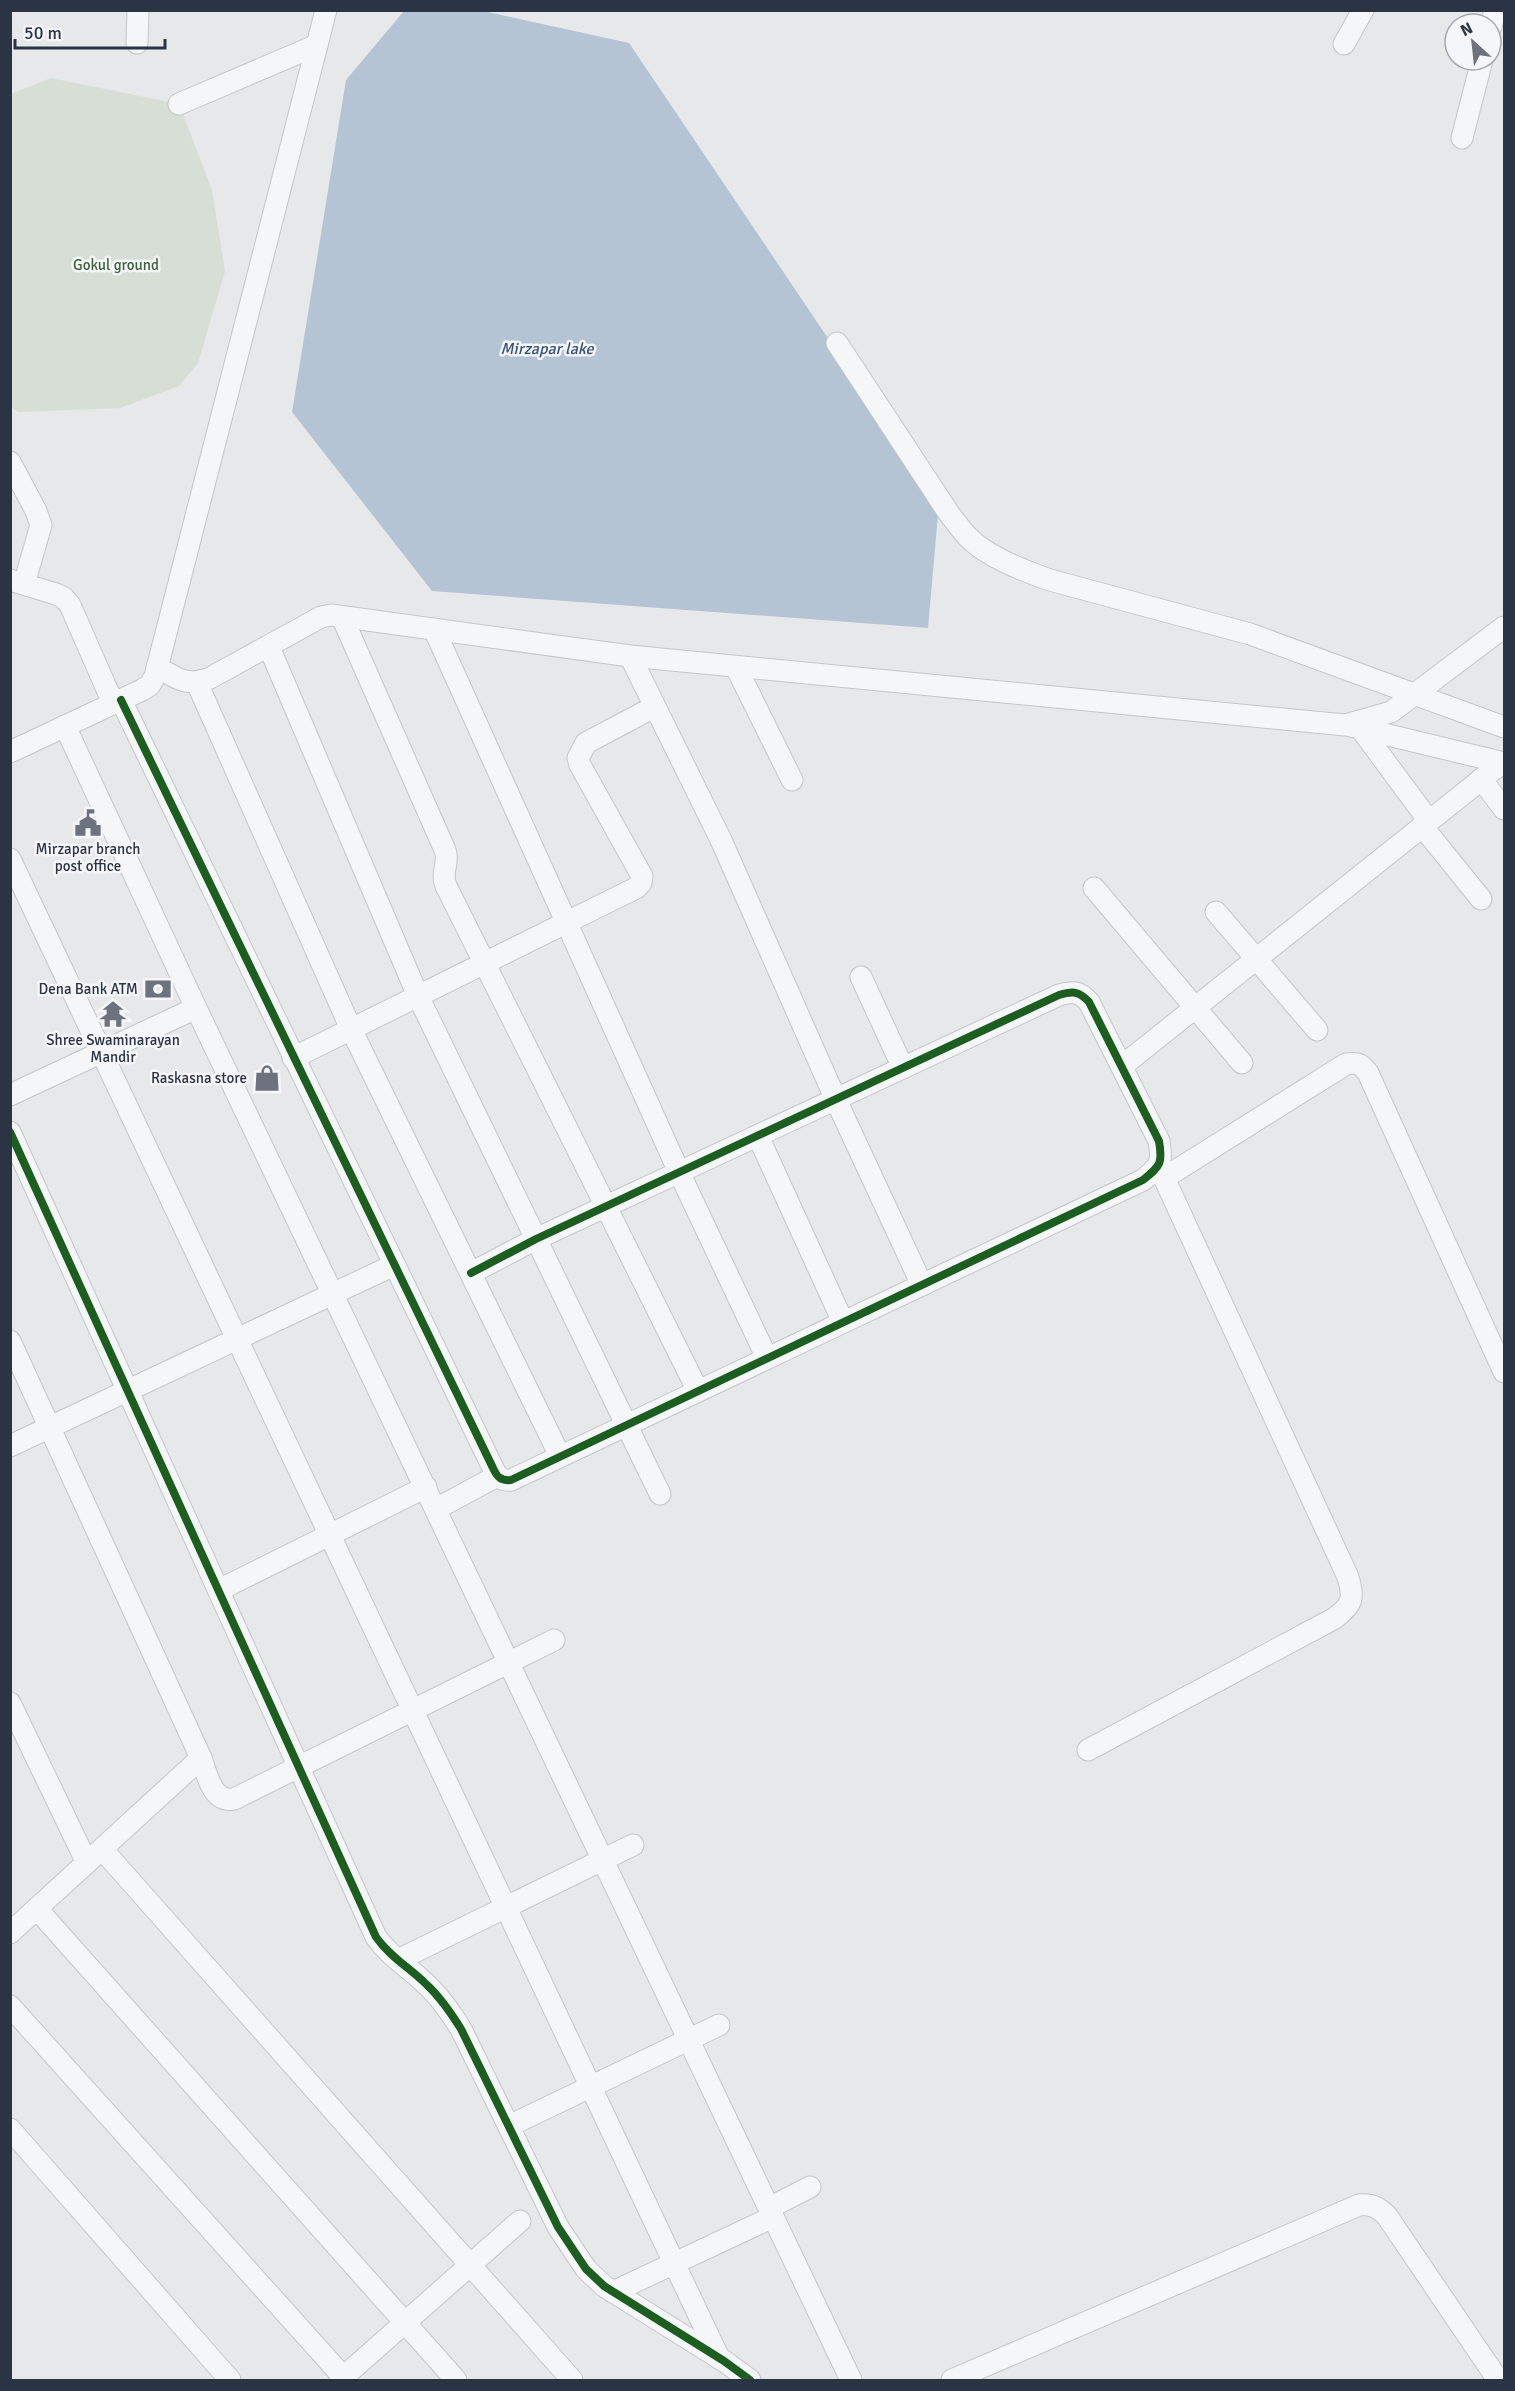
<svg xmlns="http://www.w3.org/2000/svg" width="1515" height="2391" font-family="Signika,sans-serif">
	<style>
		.green { fill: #d6ded6 }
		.water { fill: #b4c4d5 }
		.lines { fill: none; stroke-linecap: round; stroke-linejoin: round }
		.minor-casing { stroke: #c4c6c8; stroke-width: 23 }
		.minor { stroke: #f5f6f7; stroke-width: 21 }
		.cycleway-casing { stroke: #f4f6f9; stroke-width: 11 }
		.cycleway { stroke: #1b5e20; stroke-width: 8 }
		.labels { text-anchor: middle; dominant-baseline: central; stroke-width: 5; stroke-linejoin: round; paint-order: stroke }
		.park-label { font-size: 15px; fill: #3f6138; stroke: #f4f6f9 }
		.poi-label { font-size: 15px; fill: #2b3445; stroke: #f4f6f9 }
		.water-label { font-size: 16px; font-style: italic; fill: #34527a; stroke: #f4f6f9 }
	</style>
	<rect width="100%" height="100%" fill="#e6e8ea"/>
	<polygon class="green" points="51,78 179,104 212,190 225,271 198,363 179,386 120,408 18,412 11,406 11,94"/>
	<polygon class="water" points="404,11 483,11 629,43 939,503 928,628 432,591 292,412 346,80"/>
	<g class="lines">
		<defs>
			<g id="minor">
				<polyline points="1491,27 1495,10"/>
				<polyline points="137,43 138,10"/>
				<polyline points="1344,44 1363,10"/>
				<polyline points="179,104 317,45"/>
				<polyline points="1462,138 1482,60"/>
				<path d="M837 343 950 515C956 522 961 530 968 537 987 557 1024 571 1050 580L1250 634 1504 727"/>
				<polyline points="10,462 36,511 41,525 24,584"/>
				<polyline points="10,580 56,594 64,598 70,605 113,703"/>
				<path d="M342 617 445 850C450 864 440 871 446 886L698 1391"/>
				<polyline points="434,629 679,1172 767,1358"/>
				<polyline points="269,647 418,996 660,1494"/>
				<polyline points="630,656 721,840 836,1100 922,1285"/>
				<path d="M157 667C178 679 187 687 210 678L321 617 331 615 630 656 1345 725 1391 712 1504 627"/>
				<polyline points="736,667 792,780"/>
				<polyline points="197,683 351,1029 560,1456"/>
				<path d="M121 700 493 1468C497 1477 501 1481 511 1480L1143 1180C1160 1166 1163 1164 1159 1141L1089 1002C1079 991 1073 991 1059 995L536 1239 471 1273"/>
				<polyline points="65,726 196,1008 851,2380"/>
				<polyline points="1351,726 1504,763"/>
				<polyline points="1361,729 1429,821"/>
				<polyline points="10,752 142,690 150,685 155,676 326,10"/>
				<polyline points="1481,779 1504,809"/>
				<polyline points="1422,826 1481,899"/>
				<polyline points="10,859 719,2358"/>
				<polyline points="1094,888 1242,1063"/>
				<polyline points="1216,912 1317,1030"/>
				<polyline points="861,977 903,1068"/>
				<polyline points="293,1058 636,888 641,883 642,876 638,869 580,765 578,758 586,743 654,707"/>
				<polyline points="1122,1066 1502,763"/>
				<polyline points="10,1095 196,1008"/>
				<path d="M10 1132 376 1937C390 1957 410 1968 427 1985 441 1998 451 2013 461 2029L558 2227 586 2269 604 2286 724 2361 750 2380"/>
				<polyline points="758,1136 843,1322"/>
				<path d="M1164 1178 1346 1064C1358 1062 1361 1064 1368 1073L1504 1372"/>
				<polyline points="10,1341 201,1758 10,1933"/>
				<polyline points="10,1446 394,1265"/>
				<polyline points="436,1509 497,1476"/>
				<polyline points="219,1590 426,1487"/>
				<polyline points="10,1703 87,1863"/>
				<path d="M1088 1750 1335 1618C1353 1604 1354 1599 1348 1577L1159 1167"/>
				<path d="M201 1758C207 1774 212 1803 234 1799L554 1640"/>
				<polyline points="102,1849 572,2380"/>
				<polyline points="37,1909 456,2380"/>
				<polyline points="398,1960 633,1845"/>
				<polyline points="10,2006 346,2380"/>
				<polyline points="509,2126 719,2025"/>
				<polyline points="10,2129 230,2380"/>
				<polyline points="769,2208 810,2187"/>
				<polyline points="613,2292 773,2217"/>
				<polyline points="340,2380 520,2221"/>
				<path d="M952 2380 1359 2205C1372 2204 1378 2207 1387 2216L1498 2380"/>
			</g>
		</defs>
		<use href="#minor" class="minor-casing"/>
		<use href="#minor" class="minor"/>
		<defs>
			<g id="cycleway">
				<path d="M121 700 493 1468C497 1477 501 1481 511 1480L1143 1180C1160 1166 1163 1164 1159 1141L1089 1002C1079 991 1073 991 1059 995L536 1239 471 1273"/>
				<path d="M10 1132 376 1937C390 1957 410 1968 427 1985 441 1998 451 2013 461 2029L558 2227 586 2269 604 2286 724 2361 750 2380"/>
			</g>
		</defs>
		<use href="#cycleway" class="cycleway-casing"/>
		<use href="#cycleway" class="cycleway"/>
	</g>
	<defs>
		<symbol id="civic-bare" viewBox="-9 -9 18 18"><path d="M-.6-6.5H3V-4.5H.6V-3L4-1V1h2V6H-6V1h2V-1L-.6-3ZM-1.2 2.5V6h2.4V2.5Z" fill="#6c737f" stroke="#f4f6f9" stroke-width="2.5" paint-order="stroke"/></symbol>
		<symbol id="bank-bare" viewBox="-9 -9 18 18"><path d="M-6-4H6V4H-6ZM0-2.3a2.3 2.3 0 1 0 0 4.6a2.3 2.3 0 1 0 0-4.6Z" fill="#6c737f" stroke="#f4f6f9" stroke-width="2.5" paint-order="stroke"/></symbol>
		<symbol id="temple-bare" viewBox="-9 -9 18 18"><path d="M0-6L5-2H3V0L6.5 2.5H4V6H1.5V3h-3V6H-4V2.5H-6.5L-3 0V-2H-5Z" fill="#6c737f" stroke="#f4f6f9" stroke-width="2.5" paint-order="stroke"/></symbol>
		<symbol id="shop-bare" viewBox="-9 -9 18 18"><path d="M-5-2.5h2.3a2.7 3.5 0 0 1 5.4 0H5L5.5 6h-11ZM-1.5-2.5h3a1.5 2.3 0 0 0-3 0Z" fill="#6c737f" stroke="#f4f6f9" stroke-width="2.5" paint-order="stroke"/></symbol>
	</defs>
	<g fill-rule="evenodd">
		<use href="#civic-bare" x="69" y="804" width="38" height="38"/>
		<use href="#bank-bare" x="139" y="970" width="38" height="38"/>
		<use href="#temple-bare" x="94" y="995" width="38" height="38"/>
		<use href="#shop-bare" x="248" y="1059" width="38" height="38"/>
	</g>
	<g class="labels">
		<g class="park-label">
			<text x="116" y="265">Gokul ground</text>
		</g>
		<g class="poi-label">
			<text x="88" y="849">Mirzapar branch<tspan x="88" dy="17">post office</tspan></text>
			<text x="138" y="989" text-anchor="end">Dena Bank ATM</text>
			<text x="113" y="1040">Shree Swaminarayan<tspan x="113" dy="17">Mandir</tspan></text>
			<text x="247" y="1078" text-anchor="end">Raskasna store</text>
		</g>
		<g class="water-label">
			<text x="547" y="349">Mirzapar lake</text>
		</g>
	</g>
	<rect width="1515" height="2391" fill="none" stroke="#2b3445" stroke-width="24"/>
	<g transform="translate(1473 42) rotate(333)"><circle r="28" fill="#f4f6f9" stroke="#a4a8b1" stroke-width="1.5"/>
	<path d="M0-4.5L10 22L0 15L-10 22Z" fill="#6c737f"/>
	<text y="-9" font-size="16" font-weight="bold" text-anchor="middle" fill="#2b3445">N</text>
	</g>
	<path d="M15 39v9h150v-9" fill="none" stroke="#2b3445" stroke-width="3"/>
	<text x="24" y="39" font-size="18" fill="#2b3445" stroke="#f4f6f9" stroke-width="4.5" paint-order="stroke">50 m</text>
</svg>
